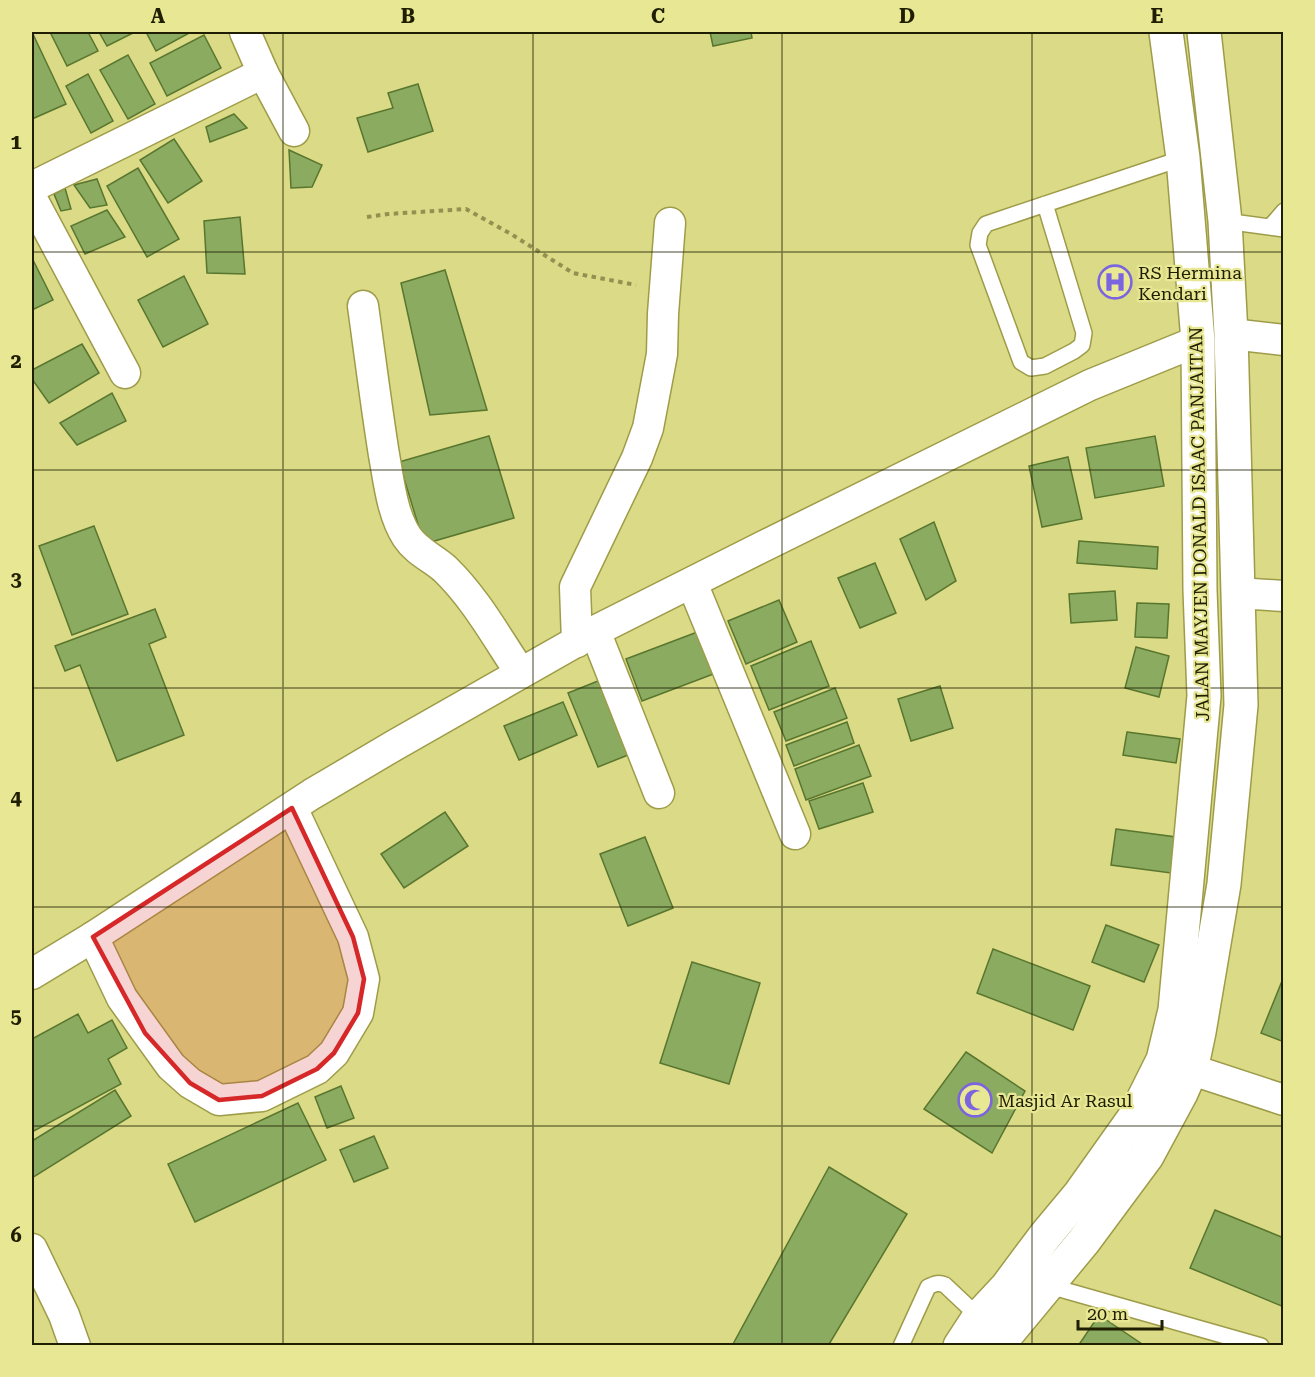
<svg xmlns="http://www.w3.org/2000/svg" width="1315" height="1377" font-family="'Roboto Serif',serif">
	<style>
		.building { fill: #8bab61; stroke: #59762e; stroke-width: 1.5 }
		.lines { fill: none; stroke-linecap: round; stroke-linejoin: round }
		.lane-casing { stroke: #9e9c49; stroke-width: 18 }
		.street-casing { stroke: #9e9c49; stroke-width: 33 }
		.highway-casing { stroke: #9e9c49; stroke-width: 36 }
		.path { stroke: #929152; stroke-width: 4; stroke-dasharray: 4.5 4.5; stroke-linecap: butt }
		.lane { stroke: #fff; stroke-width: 15 }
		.street { stroke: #fff; stroke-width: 30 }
		.highway { stroke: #fff; stroke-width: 33 }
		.marked { fill: #d62828; fill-opacity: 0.2; stroke: #d62828; stroke-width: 4.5; stroke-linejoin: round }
		.grid { fill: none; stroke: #1f1e00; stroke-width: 1.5; stroke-opacity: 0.55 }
		.labels { text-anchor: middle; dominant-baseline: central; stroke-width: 4.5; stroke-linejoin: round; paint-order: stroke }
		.poi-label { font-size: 18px; fill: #1f1e00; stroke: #e8e793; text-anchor: start }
		.street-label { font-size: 18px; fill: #1f1e00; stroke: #e8e793 }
		.neatline { fill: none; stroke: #1f1e00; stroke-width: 2 }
		.grid-label { font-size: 20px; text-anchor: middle; font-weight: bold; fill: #1f1e00 }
	</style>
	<rect width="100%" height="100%" fill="#dbda86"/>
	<g class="building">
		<polygon points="32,32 66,104 32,119"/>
		<polygon points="50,32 88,32 98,51 67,66"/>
		<polygon points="99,32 132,32 133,33 107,46"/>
		<polygon points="146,32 191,32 156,51"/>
		<polygon points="710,32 751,32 752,38 713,46"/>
		<polygon points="204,35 221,68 167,96 150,63"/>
		<polygon points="128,55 155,104 128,119 100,70"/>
		<polygon points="88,74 113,121 91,133 66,86"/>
		<polygon points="418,84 433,131 368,152 357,118 393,108 388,93"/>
		<polygon points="234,114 247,128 210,142 206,127"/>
		<polygon points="174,139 202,181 168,203 140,160"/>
		<polygon points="289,150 322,165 312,187 291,188"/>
		<polygon points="138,168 179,239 147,257 107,186"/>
		<polygon points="97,179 107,205 90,208 74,185"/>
		<polygon points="65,188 71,209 61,211 54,194"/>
		<polygon points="107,210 125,237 85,254 71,226"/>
		<polygon points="240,217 245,274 207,273 204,221"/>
		<polygon points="32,258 53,300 32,310"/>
		<polygon points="445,270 487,410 430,415 401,283"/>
		<polygon points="184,276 208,324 163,347 138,300"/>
		<polygon points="82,344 99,373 49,403 32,379 32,370"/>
		<polygon points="112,393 126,421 77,445 60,423"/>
		<polygon points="489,436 514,518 424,544 399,462"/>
		<polygon points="1155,436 1164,486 1095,498 1086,448"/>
		<polygon points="1068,457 1082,519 1042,527 1029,466"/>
		<polygon points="934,522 956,581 926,600 900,539"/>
		<polygon points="94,526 128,614 72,635 39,546"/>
		<polygon points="1079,541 1158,547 1157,569 1077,563"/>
		<polygon points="875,563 896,613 860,628 838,578"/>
		<polygon points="1115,591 1117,620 1071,623 1069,594"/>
		<polygon points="779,600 797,642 746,664 728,621"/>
		<polygon points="1137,603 1169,604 1167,638 1135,637"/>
		<polygon points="155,609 166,637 149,644 184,735 117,761 80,665 65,671 55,646"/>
		<polygon points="700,631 716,673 642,701 626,659"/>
		<polygon points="811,641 829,686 769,710 751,666"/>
		<polygon points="1136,647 1169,656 1159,697 1125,688"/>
		<polygon points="603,679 633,753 598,767 568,693"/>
		<polygon points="940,686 953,728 911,741 898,699"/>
		<polygon points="835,688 847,718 786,741 774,712"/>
		<polygon points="563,702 577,735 519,760 504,726"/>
		<polygon points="847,722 854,743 794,766 786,745"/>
		<polygon points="1127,732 1180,739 1176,763 1123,755"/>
		<polygon points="859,745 871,776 806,800 795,769"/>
		<polygon points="863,783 873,812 819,829 809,801"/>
		<polygon points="445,812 468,846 404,888 381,854"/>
		<polygon points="1116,829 1176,837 1171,873 1111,865"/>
		<polygon points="645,837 673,908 628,926 600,854"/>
		<polygon points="1106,925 1159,945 1144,982 1092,962"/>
		<polygon points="993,949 1090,986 1073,1030 977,993"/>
		<polygon points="692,962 760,983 729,1084 660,1063"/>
		<polygon points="1284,976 1284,1042 1261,1033"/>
		<polygon points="78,1014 88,1033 112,1020 127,1048 108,1059 121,1084 32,1132 32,1039"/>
		<polygon points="966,1052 1025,1091 992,1153 924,1109"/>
		<polygon points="341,1086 354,1118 327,1128 315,1097"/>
		<polygon points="115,1090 131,1116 32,1178 32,1141"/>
		<polygon points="298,1103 326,1160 195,1222 168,1164"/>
		<polygon points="374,1136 388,1168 354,1182 340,1150"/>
		<polygon points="829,1167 907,1214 828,1346 732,1346"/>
		<polygon points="1215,1210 1284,1238 1284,1307 1190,1268"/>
		<polygon points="1099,1315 1145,1346 1078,1346"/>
	</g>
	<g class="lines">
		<defs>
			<g id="lane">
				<polyline points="1045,204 1084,333 1082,345 1074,351 1045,366 1031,368 1021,362 978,245 980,233 986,224 1183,158"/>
				<polyline points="1225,221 1284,229"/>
				<polyline points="1271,226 1284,211"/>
				<polyline points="1046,1285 1261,1346"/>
				<path d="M901 1346 928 1287C934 1284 938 1282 945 1285L979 1317"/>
			</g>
			<g id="street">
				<polyline points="245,32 263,73 294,131"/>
				<polyline points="32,187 263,73"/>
				<polyline points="32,199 125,373"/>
				<path d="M363 306C370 356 376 405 384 455 389 482 392 514 407 537 417 552 433 558 445 569 476 599 497 638 520 672"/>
				<polyline points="1231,334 1284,340"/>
				<polyline points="692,583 795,834"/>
				<polyline points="1237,593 1284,596"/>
				<polyline points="595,631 659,793"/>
				<polyline points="577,642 575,587 637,458 648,428 662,354 663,314 670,223"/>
				<polyline points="93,937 122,998 171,1066 190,1083 219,1100 262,1096 317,1069 334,1053 358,1013 364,979 353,937 292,808"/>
				<polyline points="32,974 93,937 312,794 395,745 595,631 764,546 1090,385 1198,341"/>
				<polyline points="1168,1062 1284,1100"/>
				<polyline points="32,1249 64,1315 75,1346"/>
			</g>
			<g id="highway">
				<polyline points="960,1346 979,1317 1007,1287 1045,1236 1080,1194 1134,1118 1163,1060 1175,1010 1204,696 1200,590 1198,341 1183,158 1166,32"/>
				<polyline points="997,1346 1084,1241 1147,1156 1181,1093 1191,1070 1199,1032 1224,884 1241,705 1231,334 1225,221 1204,32"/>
			</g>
		</defs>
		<use href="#lane" class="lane-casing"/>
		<use href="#street" class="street-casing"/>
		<use href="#highway" class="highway-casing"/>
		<polyline class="path" points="367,217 388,214 466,209 511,234 573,273 636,285"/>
		<use href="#lane" class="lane"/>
		<use href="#street" class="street"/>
		<use href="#highway" class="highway"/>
	</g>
	<path class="marked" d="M292 808 353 937 364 979 358 1013 334 1053 317 1069 262 1096 219 1100 190 1083 145 1033 93 937Z"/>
	<path class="grid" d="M283 32V1346M533 32V1346M782 32V1346M1032 32V1346M32 252H1284M32 470H1284M32 688H1284M32 907H1284M32 1126H1284"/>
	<defs>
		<symbol id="hospital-ring" viewBox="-11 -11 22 22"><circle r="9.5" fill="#e8e793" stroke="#7b64df" stroke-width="1.5"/><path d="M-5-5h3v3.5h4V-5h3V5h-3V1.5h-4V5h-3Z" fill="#7b64df"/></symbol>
		<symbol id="mosque-ring" viewBox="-11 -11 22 22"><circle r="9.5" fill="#e8e793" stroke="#7b64df" stroke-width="1.5"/><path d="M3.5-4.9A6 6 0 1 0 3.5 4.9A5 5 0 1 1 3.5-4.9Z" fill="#7b64df"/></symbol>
	</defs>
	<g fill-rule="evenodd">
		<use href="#hospital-ring" x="1096" y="263" width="38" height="38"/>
		<use href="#mosque-ring" x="956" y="1081" width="38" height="38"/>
	</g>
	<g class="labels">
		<g class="poi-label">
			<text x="1138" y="272">RS Hermina<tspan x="1138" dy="21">Kendari</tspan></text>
			<text x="998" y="1100">Masjid Ar Rasul</text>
		</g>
		<g class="street-label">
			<text transform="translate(1199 524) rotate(-91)">JALAN MAYJEN DONALD ISAAC PANJAITAN</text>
		</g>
	</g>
	<rect width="1315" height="1377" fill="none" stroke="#e8e793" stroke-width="66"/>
	<path d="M1078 1320v9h84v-9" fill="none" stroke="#1f1e00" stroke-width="3"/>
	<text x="1087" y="1320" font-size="18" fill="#1f1e00" stroke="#e8e793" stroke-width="4.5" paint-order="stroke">20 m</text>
	<rect x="33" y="33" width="1249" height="1311" class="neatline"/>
	<g class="grid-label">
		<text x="158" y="23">A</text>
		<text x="408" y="23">B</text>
		<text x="658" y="23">C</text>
		<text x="907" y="23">D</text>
		<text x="1157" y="23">E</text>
		<text x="16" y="149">1</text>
		<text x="16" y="368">2</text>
		<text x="16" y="586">3</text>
		<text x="16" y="805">4</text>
		<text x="16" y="1023">5</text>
		<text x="16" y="1242">6</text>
	</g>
</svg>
